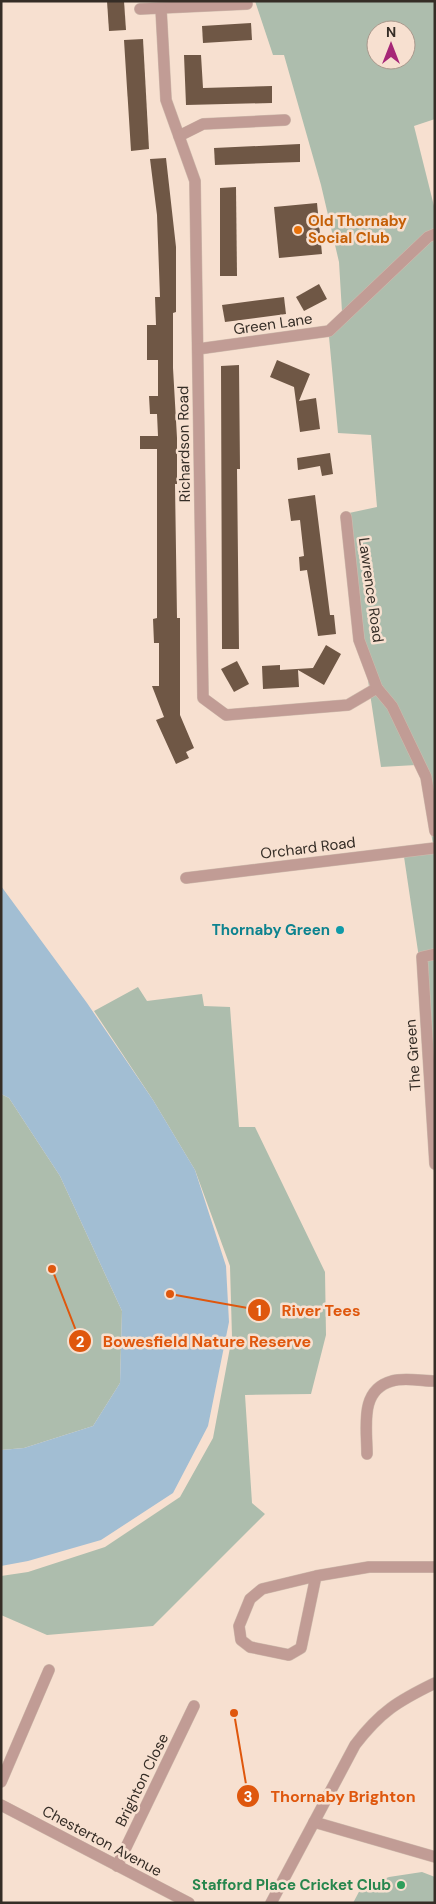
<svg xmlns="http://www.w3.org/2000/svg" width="436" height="1904" font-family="'DM Sans',sans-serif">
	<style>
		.green { fill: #adbdad; fill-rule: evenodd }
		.water { fill: #a2bed3 }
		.building { fill: #6f5745 }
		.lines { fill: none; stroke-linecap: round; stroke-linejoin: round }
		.street-casing { stroke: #d0bcae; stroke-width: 12 }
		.street { stroke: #c19c95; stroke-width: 11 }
		.food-dot { fill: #e8710a; stroke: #f7e0d0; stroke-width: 2 }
		.culture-dot { fill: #0f9aa8; stroke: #f7e0d0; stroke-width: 2 }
		.leisure-dot { fill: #2e9e5b; stroke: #f7e0d0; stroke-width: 2 }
		.labels { text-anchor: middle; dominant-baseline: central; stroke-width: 5; stroke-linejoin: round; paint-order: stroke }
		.food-label { font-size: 15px; font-weight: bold; fill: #c56008; stroke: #f7e0d0; text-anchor: start }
		.street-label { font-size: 15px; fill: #352d26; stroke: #f7e0d0 }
		.culture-label { font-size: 15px; font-weight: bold; fill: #0d838f; stroke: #f7e0d0; text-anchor: end }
		.leisure-label { font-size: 15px; font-weight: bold; fill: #27864d; stroke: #f7e0d0; text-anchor: end }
		.leader { fill: none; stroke: #df570d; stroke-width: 2 }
		.callout-dot { fill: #df570d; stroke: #f7e0d0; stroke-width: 2 }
		.mark-label { font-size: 15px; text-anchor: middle; font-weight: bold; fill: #fff }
		.callout-label { font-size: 16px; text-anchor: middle; font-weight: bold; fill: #df570d; stroke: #f7e0d0; stroke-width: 5; stroke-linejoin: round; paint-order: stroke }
	</style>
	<rect width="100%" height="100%" fill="#f7e0d0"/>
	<g class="green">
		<path d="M255 1H435V119L414 126 435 210V1187L419 958 403 850 433 845 422 776 416 765 381 767 362 640 349 513 377 507 371 435 338 433 328 326 342 312 339 262 321 185 284 55H273ZM376 30H406V60H376Z"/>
		<polygon points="138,987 147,1001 202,994 204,1006 230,1007 239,1127 255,1127 325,1272 326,1335 311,1394 245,1395 252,1503 265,1514 153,1626 47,1635 1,1615 1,1576 28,1572 105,1547 180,1497 213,1438 232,1337 230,1266 195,1170 153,1100 94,1011"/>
		<polygon points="1,1094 9,1098 60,1176 122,1311 120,1383 93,1426 24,1448 1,1450"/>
		<polygon points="422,1872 435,1877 435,1903 353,1903 361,1888 389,1877"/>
	</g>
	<polygon class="water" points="1,886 87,1003 153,1100 195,1170 226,1266 229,1322 208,1426 173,1493 101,1540 28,1561 1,1566 1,1450 24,1448 93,1426 120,1383 122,1311 60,1176 9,1098 1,1094"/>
	<g class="building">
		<polygon points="107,1 124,1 126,30 109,31"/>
		<polygon points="251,23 252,40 203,43 202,26"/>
		<polygon points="143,39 149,149 131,151 124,40"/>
		<polygon points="184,55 201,55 203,88 272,86 272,103 186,105"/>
		<polygon points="300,144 300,162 215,165 214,148"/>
		<polygon points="166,158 176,247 176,312 173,313 173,368 177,438 177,484 175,484 177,618 180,618 180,715 194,748 186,752 189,758 176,764 156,720 164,717 152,686 159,686 159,643 154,643 153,619 157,618 157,449 140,449 140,436 158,436 157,414 150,414 149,396 158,396 158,360 147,360 147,325 156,325 155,297 160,297 157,215 150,159"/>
		<polygon points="236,187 237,276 220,276 220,188"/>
		<polygon points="317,203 322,254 279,258 274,207"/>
		<polygon points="319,284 327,299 304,311 296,297"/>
		<polygon points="284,297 286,314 225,322 222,305"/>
		<polygon points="277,360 310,374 299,401 316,398 320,429 300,432 294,387 270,377"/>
		<polygon points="239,365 240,469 237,469 239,649 222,649 221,366"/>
		<polygon points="330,453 333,474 322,476 320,466 298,470 297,458"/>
		<polygon points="315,495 330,615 334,615 336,634 318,636 307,570 300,571 299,557 304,556 300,520 291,521 288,499"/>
		<polygon points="326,645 341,654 324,685 298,670 299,687 263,689 262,666 280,665 280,670 313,668"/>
		<polygon points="237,661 249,684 234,692 221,669"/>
	</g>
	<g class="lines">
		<defs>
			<g id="street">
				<polyline points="140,9 247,4"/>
				<polyline points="161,9 166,100 195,181 203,698 226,715 348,705 377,688"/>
				<polyline points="179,136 203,124 285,120"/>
				<polyline points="198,349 329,331 428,237 435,234"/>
				<polyline points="346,517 359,640 377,688 392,706 426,777 435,831"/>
				<polyline points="186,878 435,848"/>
				<polyline points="435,954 422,957 435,1164"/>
				<path d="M367 1454C367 1427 359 1390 392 1381 404 1377 422 1381 435 1381"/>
				<polyline points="316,1576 301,1648 289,1655 250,1647 241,1640 239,1626 250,1599 262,1589 316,1576 369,1567 435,1567"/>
				<polyline points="1,1782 49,1670"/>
				<polyline points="1,1805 189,1903"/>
				<polyline points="314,1822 435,1857"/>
				<polyline points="117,1866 194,1706"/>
				<path d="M271 1903 355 1745C380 1712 398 1701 435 1683"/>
			</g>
		</defs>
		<use href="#street" class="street-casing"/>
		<use href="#street" class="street"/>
	</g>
	<circle class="food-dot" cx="298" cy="230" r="5"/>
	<circle class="culture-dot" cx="340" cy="930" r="5"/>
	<circle class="leisure-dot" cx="401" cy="1885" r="5"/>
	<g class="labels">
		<g class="food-label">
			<text x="308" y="221">Old Thornaby<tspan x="308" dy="17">Social Club</tspan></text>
		</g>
		<g class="street-label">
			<text transform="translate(273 324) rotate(-8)">Green Lane</text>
			<text transform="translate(184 444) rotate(-91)">Richardson Road</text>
			<text transform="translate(371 590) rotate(82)">Lawrence Road</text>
			<text transform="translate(308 848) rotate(-7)">Orchard Road</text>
			<text transform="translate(413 1055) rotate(-94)">The Green</text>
			<text transform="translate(142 1780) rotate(-64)">Brighton Close</text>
			<text transform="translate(102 1841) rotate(28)">Chesterton Avenue</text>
		</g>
		<g class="culture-label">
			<text x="330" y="930">Thornaby Green</text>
		</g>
		<g class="leisure-label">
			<text x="391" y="1885">Stafford Place Cricket Club</text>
		</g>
	</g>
	<path class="leader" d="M170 1294L259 1310M52 1269L80 1341M234 1713L248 1796"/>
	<g class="callout-dot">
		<circle cx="170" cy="1294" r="5"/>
		<circle cx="52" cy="1269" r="5"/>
		<circle cx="234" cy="1713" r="5"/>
		<circle cx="259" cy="1310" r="12"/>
		<circle cx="80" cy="1341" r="12"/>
		<circle cx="248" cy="1796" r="12"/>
	</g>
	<g class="mark-label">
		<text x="259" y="1316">1</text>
		<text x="80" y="1347">2</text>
		<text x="248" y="1802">3</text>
	</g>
	<g class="callout-label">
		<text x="321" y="1316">River Tees</text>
		<text x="207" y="1347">Bowesfield Nature Reserve</text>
		<text x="343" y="1802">Thornaby Brighton</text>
	</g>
	<rect width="436" height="1904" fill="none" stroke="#352d26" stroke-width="5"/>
	<g transform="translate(391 45)"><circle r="24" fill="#f7e0d0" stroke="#a9988c"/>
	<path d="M0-4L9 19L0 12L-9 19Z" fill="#a62777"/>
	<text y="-8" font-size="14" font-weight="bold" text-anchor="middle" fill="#352d26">N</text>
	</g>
</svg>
